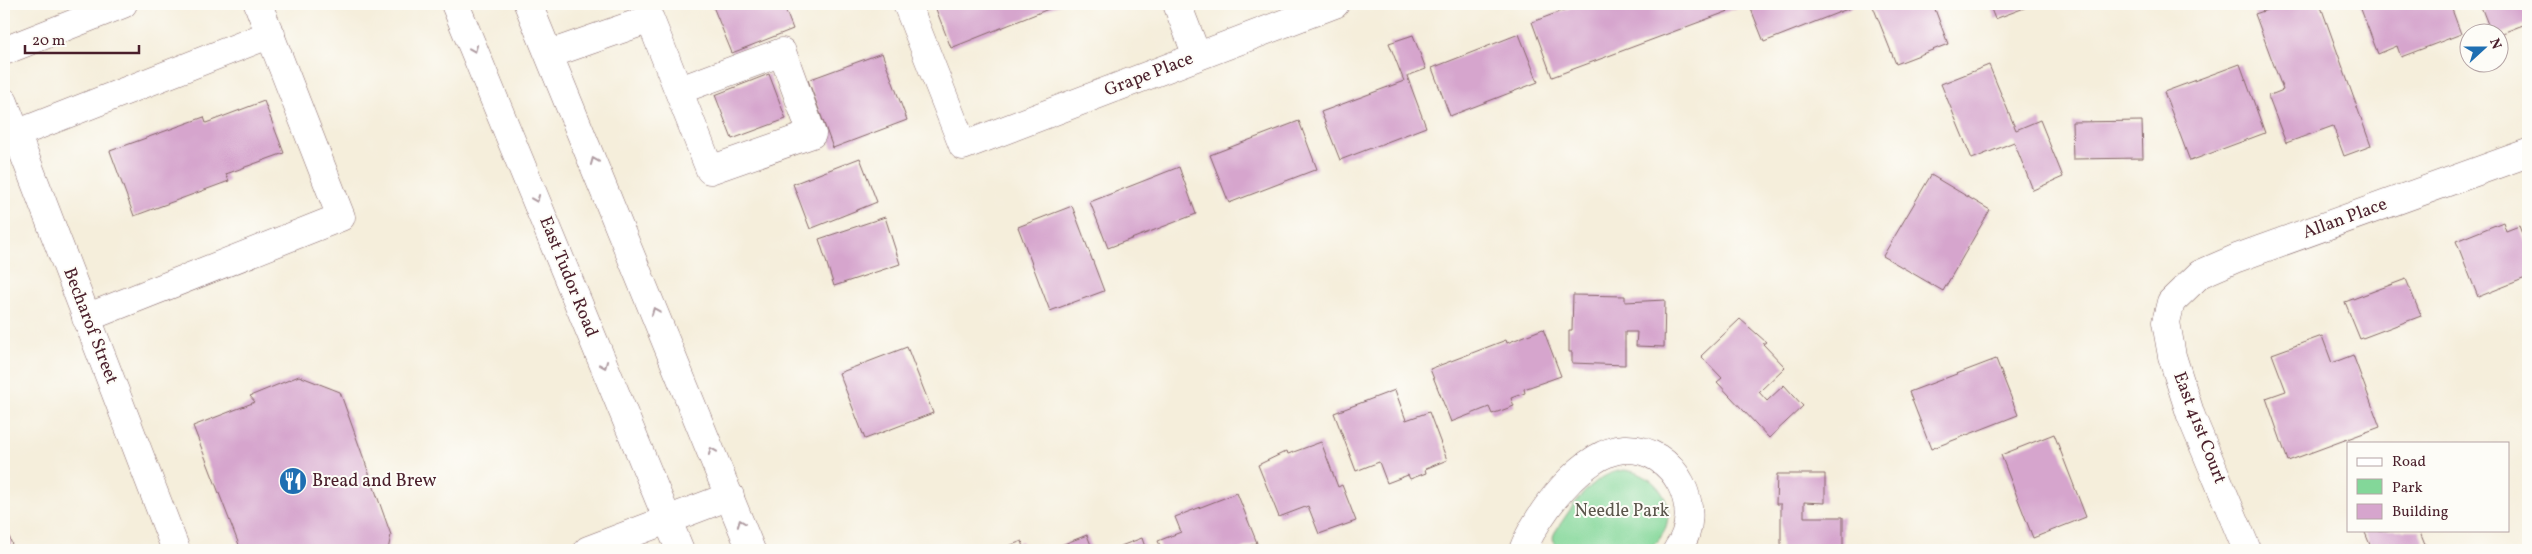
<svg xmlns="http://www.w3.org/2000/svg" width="2532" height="554" font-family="Vollkorn,serif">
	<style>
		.green { fill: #83d799; stroke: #667b62 }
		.building { fill: #d6a5cd }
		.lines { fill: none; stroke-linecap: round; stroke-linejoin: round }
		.minor-casing { stroke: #866769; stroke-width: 29 }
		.major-casing { stroke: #866769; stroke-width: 29 }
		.minor { stroke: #fff; stroke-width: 28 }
		.major { stroke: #fff; stroke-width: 28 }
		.oneway { stroke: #ae9aa0 }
		.labels { text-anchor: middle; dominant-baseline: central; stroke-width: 4; stroke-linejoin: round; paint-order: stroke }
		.street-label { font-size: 18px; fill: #4a1f2b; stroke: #fdfcf7 }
		.poi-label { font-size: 18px; fill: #4a1f2b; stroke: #fdfcf7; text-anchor: start }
		.park-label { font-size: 18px; fill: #5b564c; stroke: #fdfcf7 }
	</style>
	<rect width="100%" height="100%" fill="#fdfcf7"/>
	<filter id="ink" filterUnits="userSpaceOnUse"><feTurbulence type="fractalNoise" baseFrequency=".02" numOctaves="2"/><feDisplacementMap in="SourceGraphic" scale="10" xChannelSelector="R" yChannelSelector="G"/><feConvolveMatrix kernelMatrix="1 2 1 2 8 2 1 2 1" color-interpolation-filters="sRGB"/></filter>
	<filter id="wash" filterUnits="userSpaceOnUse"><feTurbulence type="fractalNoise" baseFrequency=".0096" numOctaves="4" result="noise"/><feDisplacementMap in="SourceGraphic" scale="20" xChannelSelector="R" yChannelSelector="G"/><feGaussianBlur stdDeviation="1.12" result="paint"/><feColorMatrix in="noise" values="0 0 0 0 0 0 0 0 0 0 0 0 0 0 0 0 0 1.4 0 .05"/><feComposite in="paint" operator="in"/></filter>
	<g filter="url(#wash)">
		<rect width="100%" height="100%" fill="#f5eedb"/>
		<path class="green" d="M1624 470C1667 475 1685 523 1648 550H1570L1556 546 1552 539 1555 532C1572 507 1591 474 1624 470Z"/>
		<g id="blocks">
			<g class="building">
				<polygon points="712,4 783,4 793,29 732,53"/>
				<polygon points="934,4 1061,4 951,48"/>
				<polygon points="1581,4 1735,4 1737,8 1552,77 1532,22"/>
				<polygon points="1749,4 1854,4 1855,6 1764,42"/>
				<polygon points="1872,4 1933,4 1948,44 1896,64"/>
				<polygon points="1989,4 2035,4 1995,19"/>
				<polygon points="2284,4 2320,4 2371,146 2344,156 2333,126 2286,143 2268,96 2283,90 2255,14"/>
				<polygon points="2359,4 2450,4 2461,34 2401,57 2397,46 2378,54"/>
				<polygon points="2480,4 2528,4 2528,23 2500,34 2491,32"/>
				<polygon points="1519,34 1538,82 1450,116 1432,68"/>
				<polygon points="1413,35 1426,69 1407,76 1426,127 1340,160 1321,112 1404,81 1389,43"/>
				<polygon points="882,53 907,120 833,148 808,80"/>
				<polygon points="2240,64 2265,133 2190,161 2164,92"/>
				<polygon points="1989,65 2016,130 2040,120 2063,177 2033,190 2014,142 1972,159 1941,84"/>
				<polygon points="769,74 786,119 732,139 715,95"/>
				<polygon points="264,101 284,153 226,174 229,181 134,216 110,151 204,117 206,123"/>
				<polygon points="1299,121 1317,169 1229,203 1210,155"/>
				<polygon points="2142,121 2143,158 2073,159 2072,122"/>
				<polygon points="860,158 877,202 810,229 793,184"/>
				<polygon points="1179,167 1196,214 1108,248 1090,202"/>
				<polygon points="1931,175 1990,210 1943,291 1883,256"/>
				<polygon points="1072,206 1104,291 1050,311 1018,227"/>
				<polygon points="885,217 900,264 834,286 819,239"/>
				<polygon points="2503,222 2506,231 2519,226 2528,249 2528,277 2478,297 2456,241"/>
				<polygon points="2406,279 2421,316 2360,339 2345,302"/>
				<polygon points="1573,295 1625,296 1625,302 1665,300 1664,347 1636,346 1637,332 1625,332 1625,365 1572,363 1572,352 1569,352 1569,330 1572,330"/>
				<polygon points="1740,319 1766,342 1763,344 1785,367 1759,392 1767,401 1784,385 1803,406 1769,438 1717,382 1722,378 1701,356"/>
				<polygon points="1543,329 1561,376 1524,389 1525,393 1511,398 1514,406 1492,414 1489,407 1451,422 1430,369 1506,340 1507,343"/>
				<polygon points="2322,336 2332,363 2353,355 2380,427 2288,461 2266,398 2286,391 2272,354"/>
				<polygon points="907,347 933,413 865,439 839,373"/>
				<polygon points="1996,359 2018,415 1931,449 1909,392"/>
				<polygon points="299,376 340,392 391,535 388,550 241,550 193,426 255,402 250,396"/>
				<polygon points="1395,390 1406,420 1429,412 1447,460 1425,469 1426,473 1410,479 1408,475 1387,483 1379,462 1356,471 1334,413"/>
				<polygon points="2054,434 2086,517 2033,538 2001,455"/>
				<polygon points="1321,442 1338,487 1342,485 1356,521 1319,534 1308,506 1279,517 1258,465 1287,451 1288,454"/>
				<polygon points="1777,474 1825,474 1825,503 1804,502 1804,517 1843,517 1843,550 1781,550 1781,504 1776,504"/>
				<polygon points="1237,493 1257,543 1238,550 1162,550 1158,541 1181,532 1175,517"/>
				<polygon points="4,523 14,550 4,550"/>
				<polygon points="2364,530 2419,530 2427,550 2372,550"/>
				<polygon points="1087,535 1093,550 1052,550 1051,549"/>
				<polygon points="1142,538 1146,550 1110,550"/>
				<polygon points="1022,541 1025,550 998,550"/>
			</g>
		</g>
	</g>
	<g filter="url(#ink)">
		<use href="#blocks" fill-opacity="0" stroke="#866769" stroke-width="1"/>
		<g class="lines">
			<defs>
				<g id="minor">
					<polyline points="907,4 963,146 1335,4"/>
					<polyline points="1177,4 1197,56"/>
					<polyline points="4,51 123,4"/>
					<polyline points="550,54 650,19 710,170 812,134 782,52 680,90"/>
					<polyline points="4,102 176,550"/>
					<polyline points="16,134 271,34"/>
					<polyline points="86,318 341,217 258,4"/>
					<polyline points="588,550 730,496"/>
					<path d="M1523 550C1536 515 1583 452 1624 449 1675 446 1707 511 1677 550"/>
					<polyline points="2247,550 2191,416 2172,356 2166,322 2171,302 2200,274 2237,258 2528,153"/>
				</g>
				<g id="major">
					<polyline points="455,4 680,550"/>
					<polyline points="528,4 751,550"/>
				</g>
			</defs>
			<use href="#minor" class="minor-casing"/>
			<use href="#major" class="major-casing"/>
			<use href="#minor" class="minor"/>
			<use href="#major" class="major"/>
		</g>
		<defs><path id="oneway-chevron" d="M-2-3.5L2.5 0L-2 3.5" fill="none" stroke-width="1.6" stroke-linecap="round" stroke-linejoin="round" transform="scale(1.25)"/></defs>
		<g class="oneway">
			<use href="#oneway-chevron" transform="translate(474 49) rotate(68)"/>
			<use href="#oneway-chevron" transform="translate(594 161) rotate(-112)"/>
			<use href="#oneway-chevron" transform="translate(536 199) rotate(68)"/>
			<use href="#oneway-chevron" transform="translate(655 311) rotate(-112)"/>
			<use href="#oneway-chevron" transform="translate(604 365) rotate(68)"/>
			<use href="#oneway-chevron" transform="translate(712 451) rotate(-112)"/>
			<use href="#oneway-chevron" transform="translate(741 523) rotate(-111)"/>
		</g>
	</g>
	<defs>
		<symbol id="restaurant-disc" viewBox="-11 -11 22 22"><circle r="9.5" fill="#1f6fb2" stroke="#fdfcf7"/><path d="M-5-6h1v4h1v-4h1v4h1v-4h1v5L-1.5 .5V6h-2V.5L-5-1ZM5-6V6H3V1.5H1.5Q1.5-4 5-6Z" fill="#fff"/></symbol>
	</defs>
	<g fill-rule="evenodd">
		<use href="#restaurant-disc" x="277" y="465" width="32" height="32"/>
	</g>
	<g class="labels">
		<g class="street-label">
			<text transform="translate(1149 75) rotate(-21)">Grape Place</text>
			<text transform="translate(2345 219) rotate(-20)">Allan Place</text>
			<text transform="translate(568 277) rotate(68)">East Tudor Road</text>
			<text transform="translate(90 326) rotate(69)">Becharof Street</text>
			<text transform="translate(2199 428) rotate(69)">East 41st Court</text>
		</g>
		<g class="poi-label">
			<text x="312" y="481">Bread and Brew</text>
		</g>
		<g class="park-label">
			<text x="1622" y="511">Needle Park</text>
		</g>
	</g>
	<rect width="2532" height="554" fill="none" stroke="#fdfcf7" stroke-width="20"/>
	<rect x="2347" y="442" width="162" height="90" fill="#fdfcf7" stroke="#b5a4a5"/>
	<rect x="2357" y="458" width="25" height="8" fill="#ffffff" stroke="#b5a4a5"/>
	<text x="2392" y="466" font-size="15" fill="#4a1f2b">Road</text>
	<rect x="2357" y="479" width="25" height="15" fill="#83d799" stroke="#b5a4a5"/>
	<text x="2392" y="492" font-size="15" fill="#4a1f2b">Park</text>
	<rect x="2357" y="504" width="25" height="15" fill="#d6a5cd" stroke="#b5a4a5"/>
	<text x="2392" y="516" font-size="15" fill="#4a1f2b">Building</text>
	<g transform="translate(2484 48) rotate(69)"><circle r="24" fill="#fdfcf7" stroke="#b5a4a5"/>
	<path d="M0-4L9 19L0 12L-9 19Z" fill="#1f6fb2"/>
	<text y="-8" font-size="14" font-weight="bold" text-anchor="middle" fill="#4a1f2b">N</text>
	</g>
	<path d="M25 45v8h114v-8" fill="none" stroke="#4a1f2b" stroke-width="2.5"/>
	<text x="32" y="45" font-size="15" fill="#4a1f2b" stroke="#fdfcf7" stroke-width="4" paint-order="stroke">20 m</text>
</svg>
